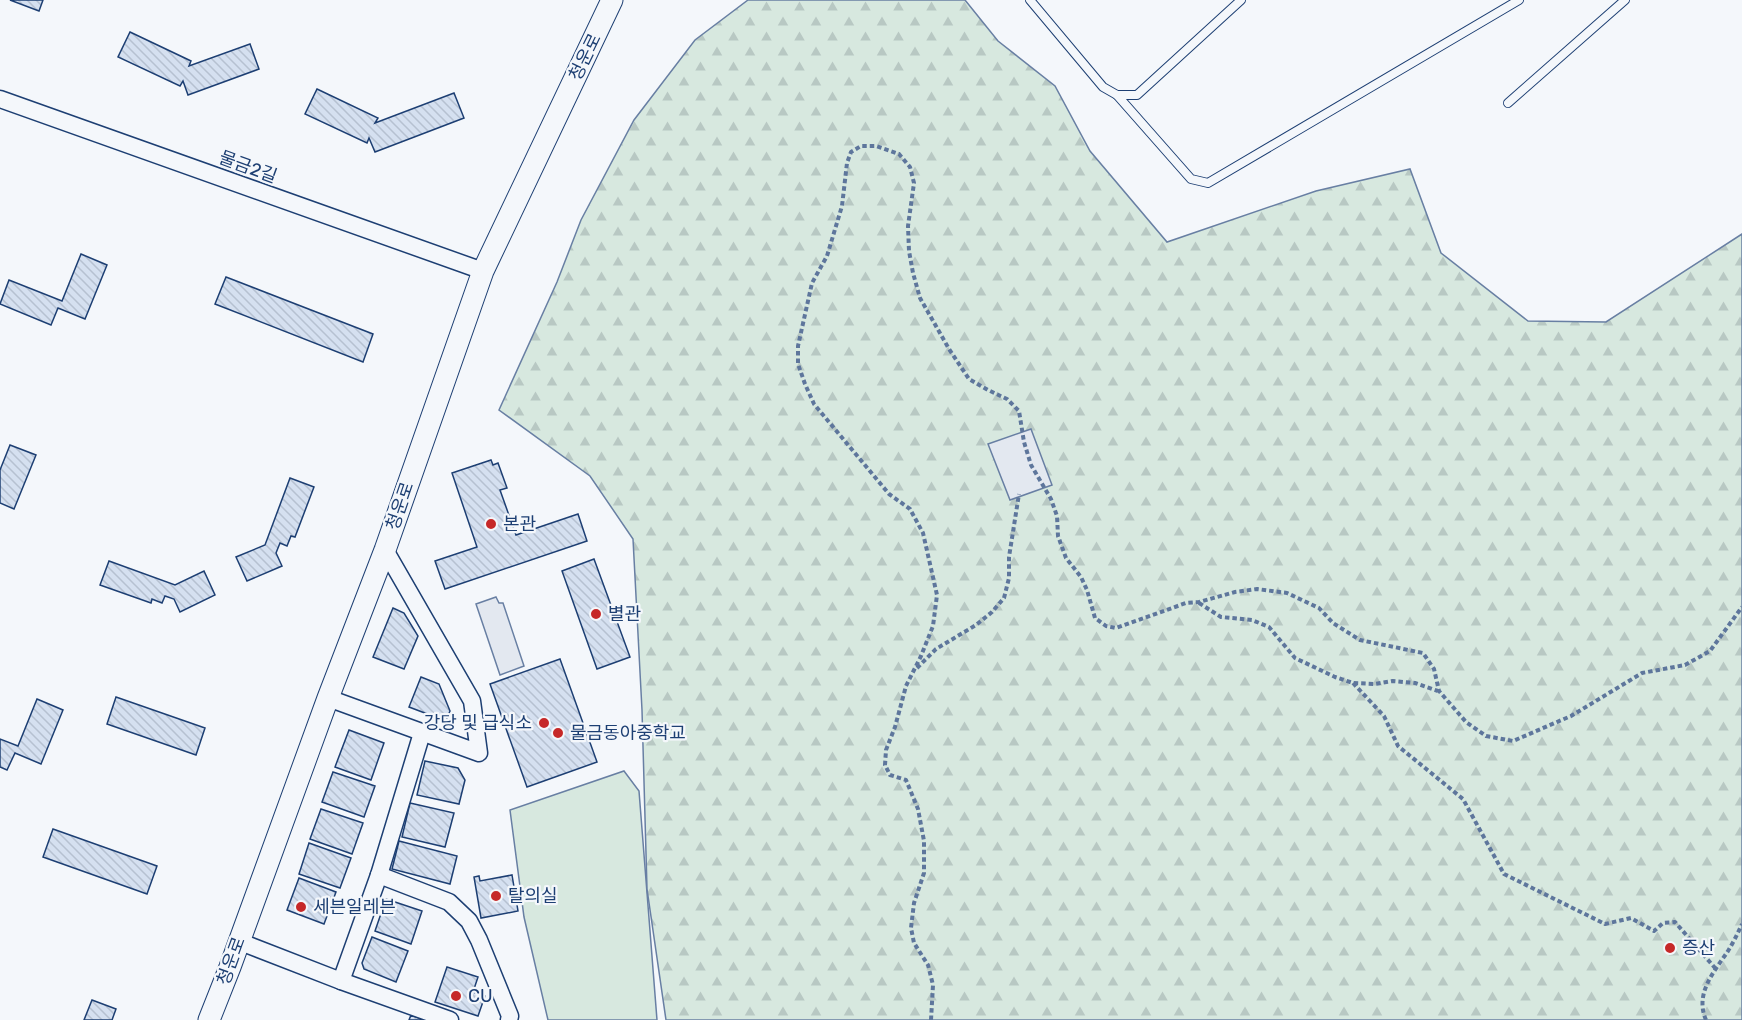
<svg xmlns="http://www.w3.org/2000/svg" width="1742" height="1020" font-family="Rubik,'Noto Sans KR',sans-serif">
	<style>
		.green { fill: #d7e8df; stroke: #687fa3; stroke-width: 1.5 }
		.forest { fill: url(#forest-firs); stroke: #687fa3; stroke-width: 1.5 }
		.parking { fill: #e3e8f0; stroke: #687fa3; stroke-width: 1.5 }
		.building { fill: url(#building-back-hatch); stroke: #1d3f73; stroke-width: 1.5 }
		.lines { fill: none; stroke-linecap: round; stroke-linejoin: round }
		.service-casing { stroke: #1d3f73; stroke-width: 10 }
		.minor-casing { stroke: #1d3f73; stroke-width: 19 }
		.tertiary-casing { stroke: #1d3f73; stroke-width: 23 }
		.path { stroke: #5e769c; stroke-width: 4; stroke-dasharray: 4.5 3; stroke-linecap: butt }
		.service { stroke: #f4f7fb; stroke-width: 8 }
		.minor { stroke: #f4f7fb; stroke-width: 16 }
		.tertiary { stroke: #f4f7fb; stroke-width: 21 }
		.poi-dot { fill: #c62828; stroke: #f4f7fb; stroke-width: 2 }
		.labels { text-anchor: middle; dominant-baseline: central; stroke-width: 4.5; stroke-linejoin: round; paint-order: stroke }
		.street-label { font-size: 18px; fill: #1d3f73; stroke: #f4f7fb }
		.poi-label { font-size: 18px; fill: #1d3f73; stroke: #f4f7fb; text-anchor: start }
	</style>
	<defs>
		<pattern id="forest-firs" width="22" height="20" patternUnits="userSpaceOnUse" patternTransform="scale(1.5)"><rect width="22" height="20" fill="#d7e8df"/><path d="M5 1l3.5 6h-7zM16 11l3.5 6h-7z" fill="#b8c8c3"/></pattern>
		<pattern id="building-back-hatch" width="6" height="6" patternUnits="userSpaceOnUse" patternTransform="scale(1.5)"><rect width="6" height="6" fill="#d5e0f0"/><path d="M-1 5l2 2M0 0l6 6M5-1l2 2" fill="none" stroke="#b6c1d1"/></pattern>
	</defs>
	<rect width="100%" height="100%" fill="#f4f7fb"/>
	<polygon class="green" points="624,771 639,791 657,1020 548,1020 524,917 510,810"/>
	<polygon class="forest" points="748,0 965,0 998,41 1055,86 1090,151 1167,242 1316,191 1410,169 1441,253 1528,321 1606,322 1742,234 1742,1020 666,1020 647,889 642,710 633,539 590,476 499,410 557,282 581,220 634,120 695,40"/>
	<g class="parking">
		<polygon points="1031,429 1052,485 1010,500 988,444"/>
		<polygon points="496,597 499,603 503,603 524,666 500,675 476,604"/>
	</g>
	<g class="building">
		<polygon points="10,0 43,0 39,11"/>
		<polygon points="130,32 191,61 189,66 250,44 259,69 188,95 183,81 180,86 118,57"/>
		<polygon points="317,89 378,118 375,123 454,93 464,118 375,152 369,138 367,143 305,114"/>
		<polygon points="81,254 107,265 85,319 58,308 51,325 0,304 9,280 62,301"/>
		<polygon points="226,277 373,334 363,362 215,304"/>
		<polygon points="10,445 36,455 14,509 0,503 0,470"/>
		<polygon points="491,460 493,465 498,463 507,488 500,490 516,535 578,514 587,541 445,589 435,561 477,547 452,473"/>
		<polygon points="290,478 314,487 295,537 291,536 287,546 280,543 276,553 282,566 247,581 236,557 265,545"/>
		<polygon points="594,559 630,657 597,669 562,571"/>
		<polygon points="109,561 175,585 204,571 215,595 180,612 174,599 165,596 162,603 152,599 151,603 100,585"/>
		<polygon points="393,608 404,613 418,636 404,669 373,657"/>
		<polygon points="560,659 597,762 527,787 490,684"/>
		<polygon points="421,677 439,684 450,711 446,721 409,707"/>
		<polygon points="116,697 205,728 196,755 107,724"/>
		<polygon points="37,699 63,710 41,764 15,753 7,770 0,767 0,739 18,746"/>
		<polygon points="349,730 384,743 371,780 335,767"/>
		<polygon points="425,761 458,768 465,780 459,804 417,795"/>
		<polygon points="333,772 375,786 364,817 322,802"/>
		<polygon points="410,803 454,813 445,847 402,837"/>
		<polygon points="321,809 363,823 352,854 310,839"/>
		<polygon points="53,829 157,866 147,894 43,857"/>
		<polygon points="399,841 457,856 450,884 392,869"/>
		<polygon points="309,843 351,858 340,888 299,874"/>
		<polygon points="512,875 518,911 481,918 474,877 479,876 480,881"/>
		<polygon points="299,878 336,892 324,924 287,910"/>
		<polygon points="386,899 422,911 411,944 375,931"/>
		<polygon points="372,937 408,951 396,982 364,969 362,963"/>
		<polygon points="447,967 478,977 473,992 485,996 478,1016 435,1002"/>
		<polygon points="92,1000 116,1009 112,1020 84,1020"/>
		<polygon points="411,1015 424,1020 409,1020"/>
	</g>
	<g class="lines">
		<defs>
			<g id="service">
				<polyline points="1030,0 1103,87 1117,95 1137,95 1241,0"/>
				<polyline points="1117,95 1191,179 1208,183 1519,0"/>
				<polyline points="1508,103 1625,0"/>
			</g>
			<g id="minor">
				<polyline points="0,99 483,271"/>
				<polyline points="328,698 479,753 472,701 385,550"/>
				<polyline points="422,733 379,875 341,981 450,1020"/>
				<polyline points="379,875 449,902 469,921 479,940 510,1016 509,1020"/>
				<polyline points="238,941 341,981"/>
			</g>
			<polyline id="tertiary" points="209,1020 230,967 328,698 385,550 483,271 612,0"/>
		</defs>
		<use href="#service" class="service-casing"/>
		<use href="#minor" class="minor-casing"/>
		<use href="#tertiary" class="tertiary-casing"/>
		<g class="path">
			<polyline points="1199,603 1221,617 1252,620 1269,627 1295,658 1335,677 1353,683 1375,684 1393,681 1415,683 1438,691"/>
			<polyline points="917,668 936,649 976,625 992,612 1004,598 1009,578 1009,557 1019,494"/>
			<polyline points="1353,683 1384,716 1398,746 1463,799 1504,874 1605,924 1631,918 1654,931 1663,923 1675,922 1715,968"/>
			<polyline points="931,1020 933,985 928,965 914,943 911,928 914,903 924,873 924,841 918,809 906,780 890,775 885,765 886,750 895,727 906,686 921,656 933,626 937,595 923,533 910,509 889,494 814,404 805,384 798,364 798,346 812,283 827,256 842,206 847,163 851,152 861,146 876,146 899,154 910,167 914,183 908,226 909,251 913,273 920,298 949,349 969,379 988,390 1007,399 1019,411 1024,442 1031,465 1051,499 1057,516 1058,536 1066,558 1081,577 1087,590 1095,618 1106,626 1116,628 1186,603 1199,602 1235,592 1257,589 1287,593 1319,608 1333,623 1360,640 1423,653 1434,669 1439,691 1466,722 1486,736 1513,741 1571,716 1642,673 1685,665 1710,651 1742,607"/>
			<path d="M1706 1020C1695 995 1712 974 1726 954 1732 945 1737 935 1742 924"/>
		</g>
		<use href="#service" class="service"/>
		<use href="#minor" class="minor"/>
		<use href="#tertiary" class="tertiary"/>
	</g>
	<g class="poi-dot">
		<circle cx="491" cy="524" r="6"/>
		<circle cx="596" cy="614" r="6"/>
		<circle cx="544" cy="723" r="6"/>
		<circle cx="558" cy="733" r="6"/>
		<circle cx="496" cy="896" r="6"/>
		<circle cx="301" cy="907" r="6"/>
		<circle cx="1670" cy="948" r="6"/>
		<circle cx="456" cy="996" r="6"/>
	</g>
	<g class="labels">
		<g class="street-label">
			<text transform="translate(585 57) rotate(-64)">청운로</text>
			<text transform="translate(248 167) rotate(20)">물금2길</text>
			<text transform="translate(400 506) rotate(-71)">청운로</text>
			<text transform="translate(231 961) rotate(-70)">청운로</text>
		</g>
		<g class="poi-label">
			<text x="503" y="524">본관</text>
			<text x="608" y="614">별관</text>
			<text x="532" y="723" text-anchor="end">강당 및 급식소</text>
			<text x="570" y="733">물금동아중학교</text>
			<text x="508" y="896">탈의실</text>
			<text x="313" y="907">세븐일레븐</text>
			<text x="1682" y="948">증산</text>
			<text x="468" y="996">CU</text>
		</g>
	</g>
</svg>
